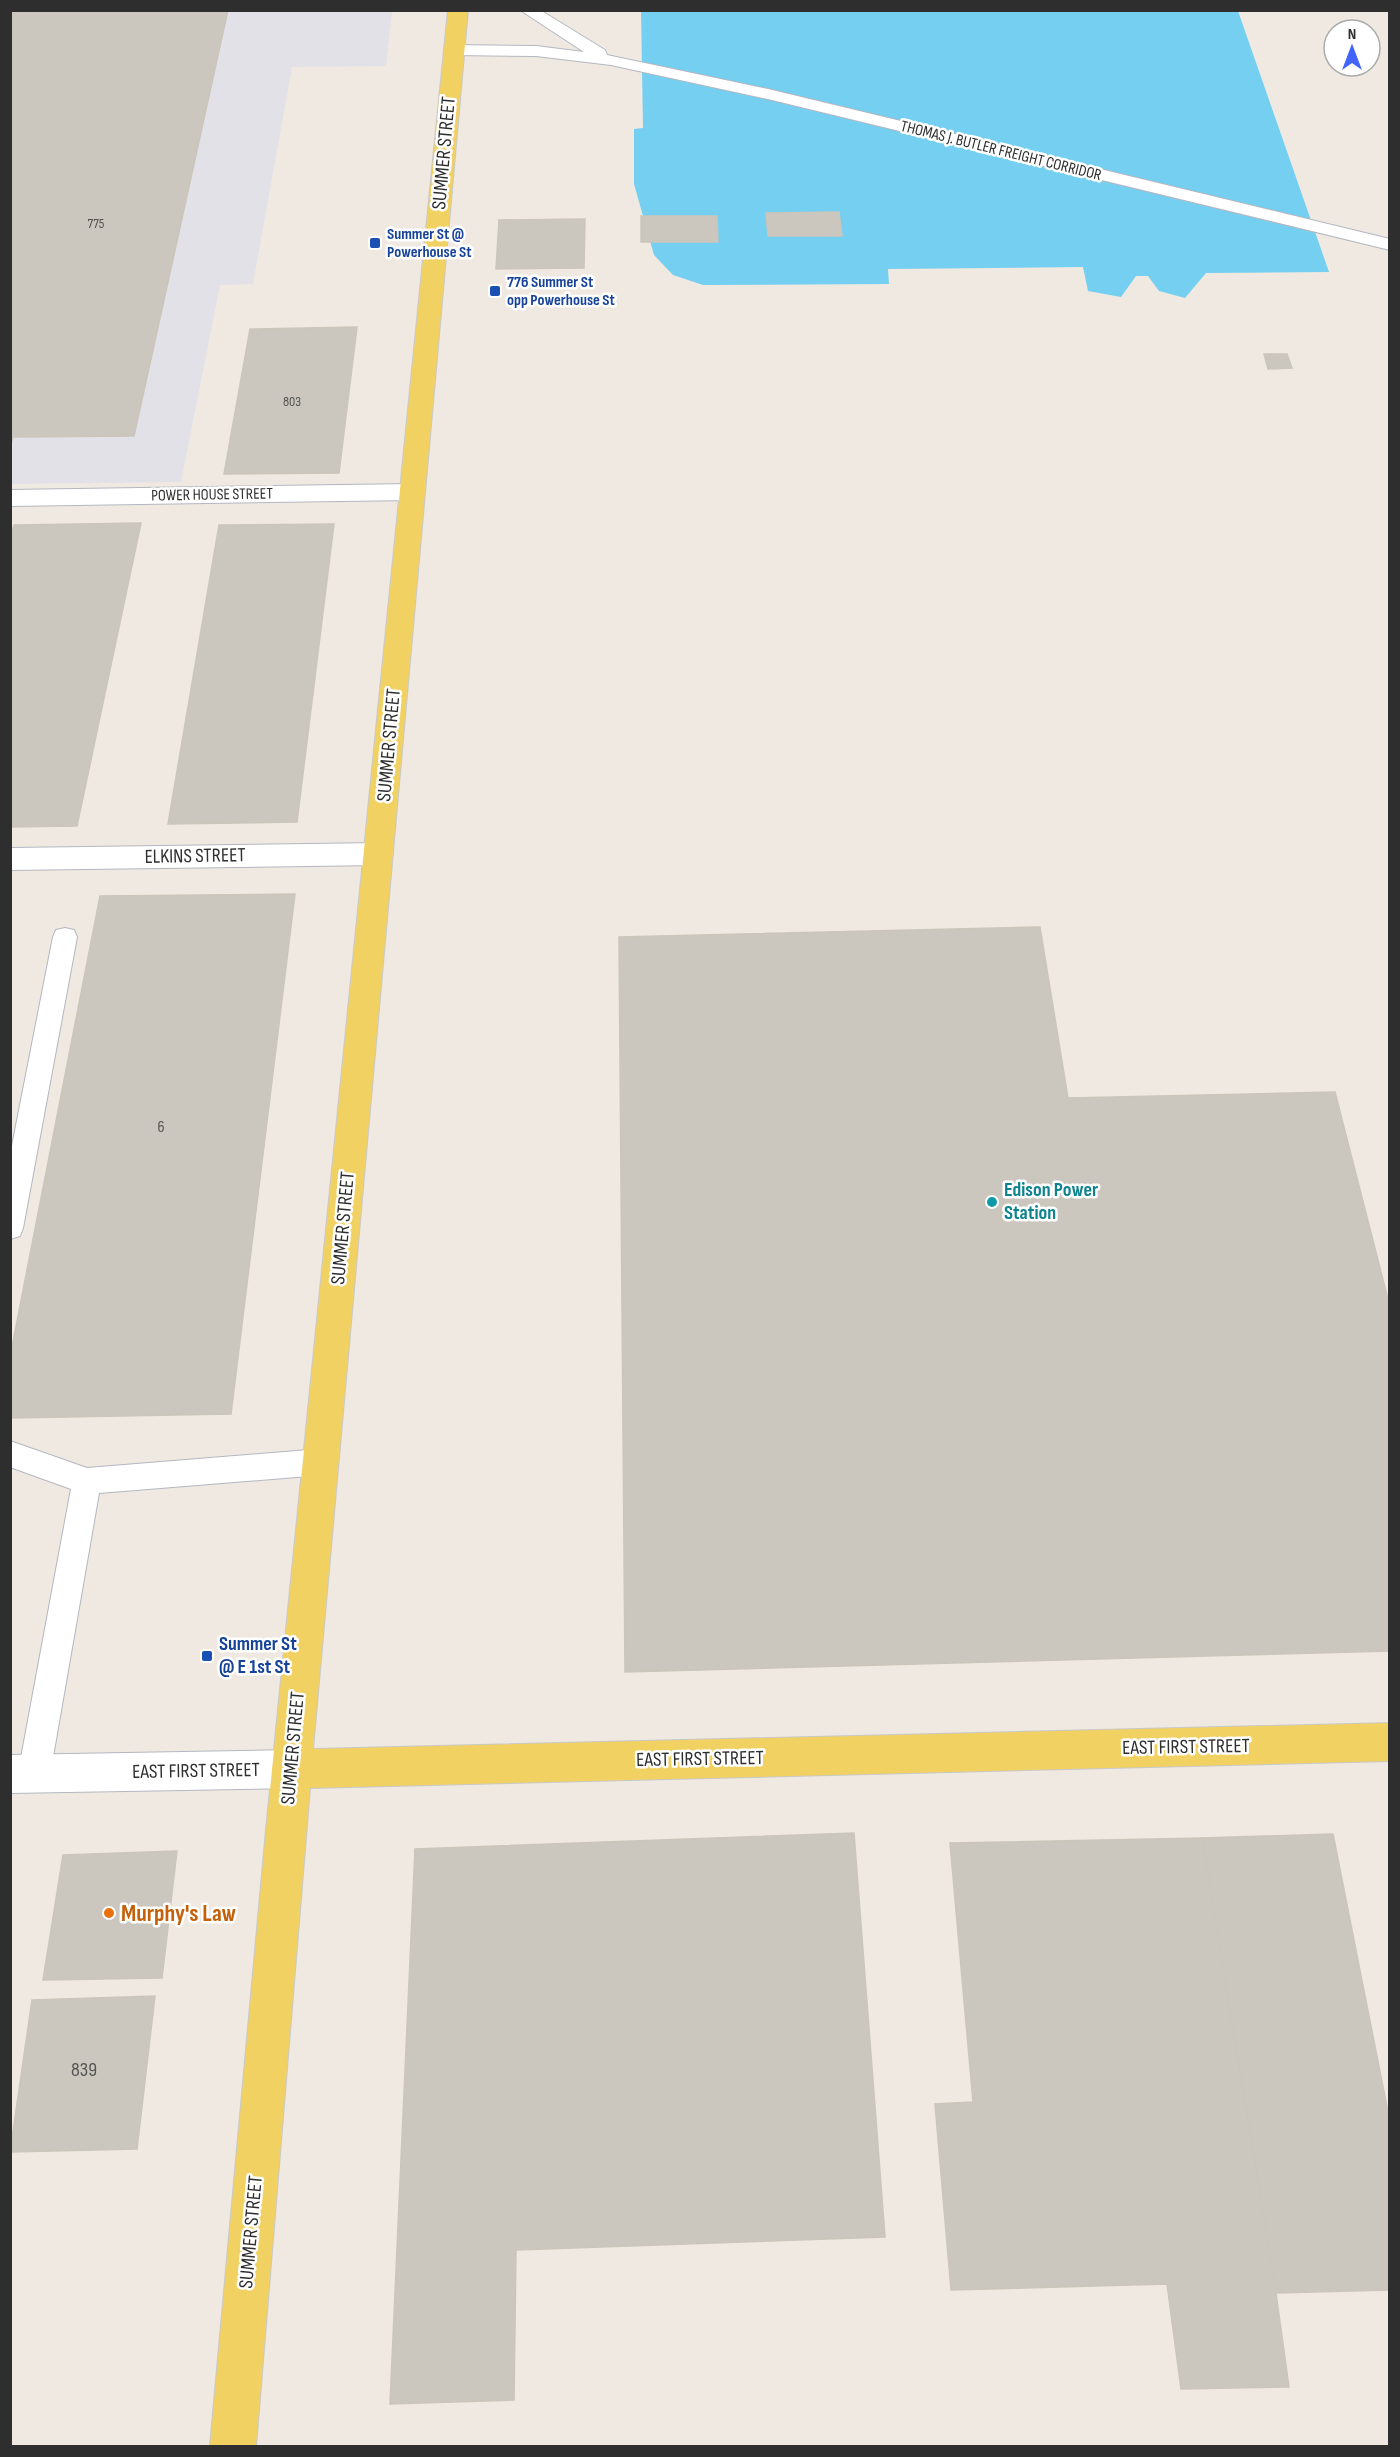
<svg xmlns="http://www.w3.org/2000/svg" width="1400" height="2457" font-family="'Sofia Sans Condensed',sans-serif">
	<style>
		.industrial { fill: #e3e1e8 }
		.water { fill: #75cff0 }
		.building { fill: #cbc7bf; stroke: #cbc5ba; stroke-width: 1.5 }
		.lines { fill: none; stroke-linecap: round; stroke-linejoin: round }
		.service-casing { stroke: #b4b7c1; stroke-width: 2 }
		.minor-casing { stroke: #b4b7c1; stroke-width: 2 }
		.secondary-casing { stroke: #b4b7c1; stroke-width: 2 }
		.primary-casing { stroke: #c9c9c9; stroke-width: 2 }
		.service { fill: #fff; fill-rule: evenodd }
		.minor { fill: #fff; fill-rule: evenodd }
		.secondary { fill: #fff; fill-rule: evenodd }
		.primary { fill: #f2d163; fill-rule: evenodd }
		.transit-dot { fill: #1a4fb4; stroke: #fff; stroke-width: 2 }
		.culture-dot { fill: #0f9aa8; stroke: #fff; stroke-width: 2 }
		.food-dot { fill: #e8710a; stroke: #fff; stroke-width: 2 }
		.labels { text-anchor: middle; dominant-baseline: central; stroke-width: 5; stroke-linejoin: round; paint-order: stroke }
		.far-number-label { font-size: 14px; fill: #555452 }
		.far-street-label { font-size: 16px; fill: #2e2e2e; stroke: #fff }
		.far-transit-label { font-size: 16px; font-weight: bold; fill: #164399; stroke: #fff; text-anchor: start }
		.number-label { font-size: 16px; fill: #555452 }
		.street-label { font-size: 20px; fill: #2e2e2e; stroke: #fff }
		.culture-label { font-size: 20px; font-weight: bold; fill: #0d838f; stroke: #fff; text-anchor: start }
		.transit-label { font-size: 20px; font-weight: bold; fill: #164399; stroke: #fff; text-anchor: start }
		.near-number-label { font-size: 20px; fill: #555452 }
		.near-food-label { font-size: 24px; font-weight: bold; fill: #c56008; stroke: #fff; text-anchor: start }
	</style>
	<rect width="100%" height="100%" fill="#efe9e1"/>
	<polygon class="industrial" points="10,11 392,11 386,66 292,67 253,284 220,285 181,482 11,484"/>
	<polygon class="water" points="641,11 1238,11 1329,272 1206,273 1185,298 1159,291 1148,276 1136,276 1121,297 1088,291 1083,267 888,269 889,284 703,285 673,275 654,255 634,184 634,129 643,128"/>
	<g class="building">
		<polygon points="10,10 228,10 134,436 13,437 10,447"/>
		<polygon points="839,212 842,236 768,236 766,213"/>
		<polygon points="641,216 717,216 718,242 641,242"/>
		<polygon points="585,219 584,268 496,269 499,220"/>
		<polygon points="357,327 339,473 224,474 250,329"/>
		<polygon points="1264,354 1287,354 1292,368 1268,369"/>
		<polygon points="141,523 77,826 10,827 10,540 14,525"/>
		<polygon points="334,524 297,822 168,824 219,525"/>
		<polygon points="295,894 231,1414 10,1418 10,1357 100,896"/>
		<polygon points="1040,927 1068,1098 1335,1092 1390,1307 1390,1651 625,1672 619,937"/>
		<polygon points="854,1833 885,2237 516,2250 514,2400 390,2404 415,1849"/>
		<polygon points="1333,1834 1390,2122 1390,2290 1276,2293 1202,1838"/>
		<polygon points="1202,1838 1276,2293 1289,2387 1181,2389 1167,2284 951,2290 935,2104 973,2102 950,1843"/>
		<polygon points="177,1851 162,1978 43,1980 63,1855"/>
		<polygon points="155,1996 137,2149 10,2152 32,2000"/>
	</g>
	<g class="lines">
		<defs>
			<g id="service">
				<polygon points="520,10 540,10 605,50 607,55 768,89 1390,239 1390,250 768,99 611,65 536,56 453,55 445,50 453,45 536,46 584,52"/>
				<polygon points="65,928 74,930 77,937 23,1228 20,1236 10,1239 10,1156 53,937 56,930"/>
				<polygon points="10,1441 87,1468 321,1449 331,1453 336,1462 331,1471 321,1475 99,1493 50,1774 45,1785 34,1790 23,1785 18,1774 71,1489 10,1467"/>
			</g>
			<g id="minor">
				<polygon points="413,484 422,486 425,492 422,498 413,500 10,506 10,490"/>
				<polygon points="379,843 389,846 393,854 389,862 379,865 10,870 10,848"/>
			</g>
			<polygon id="secondary" points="292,1750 306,1755 311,1769 306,1783 292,1788 10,1793 10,1755"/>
			<polygon id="primary" points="448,10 468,10 313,1749 1390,1723 1390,1761 310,1788 256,2446 210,2446 266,1830"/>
		</defs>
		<use href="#service" class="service-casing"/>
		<use href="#minor" class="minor-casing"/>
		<use href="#secondary" class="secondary-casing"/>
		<use href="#primary" class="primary-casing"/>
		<use href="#service" class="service"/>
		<use href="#minor" class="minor"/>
		<use href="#secondary" class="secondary"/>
		<use href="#primary" class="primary"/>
	</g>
	<g class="transit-dot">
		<rect x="369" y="237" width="12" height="12" rx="3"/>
		<rect x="489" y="285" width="12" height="12" rx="3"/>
		<rect x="201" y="1650" width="12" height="12" rx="3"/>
	</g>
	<circle class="culture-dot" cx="992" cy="1202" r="6"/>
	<circle class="food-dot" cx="109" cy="1913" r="6"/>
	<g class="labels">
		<g class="far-number-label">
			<text x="96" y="223">775</text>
			<text x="292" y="401">803</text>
		</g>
		<g class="far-street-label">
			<text transform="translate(1001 151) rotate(14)">THOMAS J. BUTLER FREIGHT CORRIDOR</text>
			<text transform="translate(212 495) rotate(-1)">POWER HOUSE STREET</text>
		</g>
		<g class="far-transit-label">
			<text x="387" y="234">Summer St @<tspan x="387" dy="18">Powerhouse St</tspan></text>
			<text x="507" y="282">776 Summer St<tspan x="507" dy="18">opp Powerhouse St</tspan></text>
		</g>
		<g class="number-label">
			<text x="161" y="1127">6</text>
		</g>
		<g class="street-label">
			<text transform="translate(444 153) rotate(-85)">SUMMER STREET</text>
			<text transform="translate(389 745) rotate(-85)">SUMMER STREET</text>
			<text transform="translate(195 856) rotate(-1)">ELKINS STREET</text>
			<text transform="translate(343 1228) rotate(-85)">SUMMER STREET</text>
			<text transform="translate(1186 1747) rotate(-1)">EAST FIRST STREET</text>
			<text transform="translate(293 1748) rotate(-85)">SUMMER STREET</text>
			<text transform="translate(700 1759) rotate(-1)">EAST FIRST STREET</text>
			<text transform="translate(196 1771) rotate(-1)">EAST FIRST STREET</text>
			<text transform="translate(251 2232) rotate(-85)">SUMMER STREET</text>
		</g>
		<g class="culture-label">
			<text x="1004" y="1190">Edison Power<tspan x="1004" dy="23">Station</tspan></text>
		</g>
		<g class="transit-label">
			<text x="219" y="1644">Summer St<tspan x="219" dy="23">@ E 1st St</tspan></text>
		</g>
		<g class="near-number-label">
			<text x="84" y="2070">839</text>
		</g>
		<g class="near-food-label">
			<text x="121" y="1913">Murphy's Law</text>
		</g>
	</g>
	<rect width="1400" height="2457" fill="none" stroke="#2e2e2e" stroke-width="24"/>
	<g transform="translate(1352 48)"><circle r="28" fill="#ffffff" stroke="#ababab" stroke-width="1.5"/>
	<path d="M0-4.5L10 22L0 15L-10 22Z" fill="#4264fb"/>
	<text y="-9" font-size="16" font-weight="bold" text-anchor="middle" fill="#2e2e2e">N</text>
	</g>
</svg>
